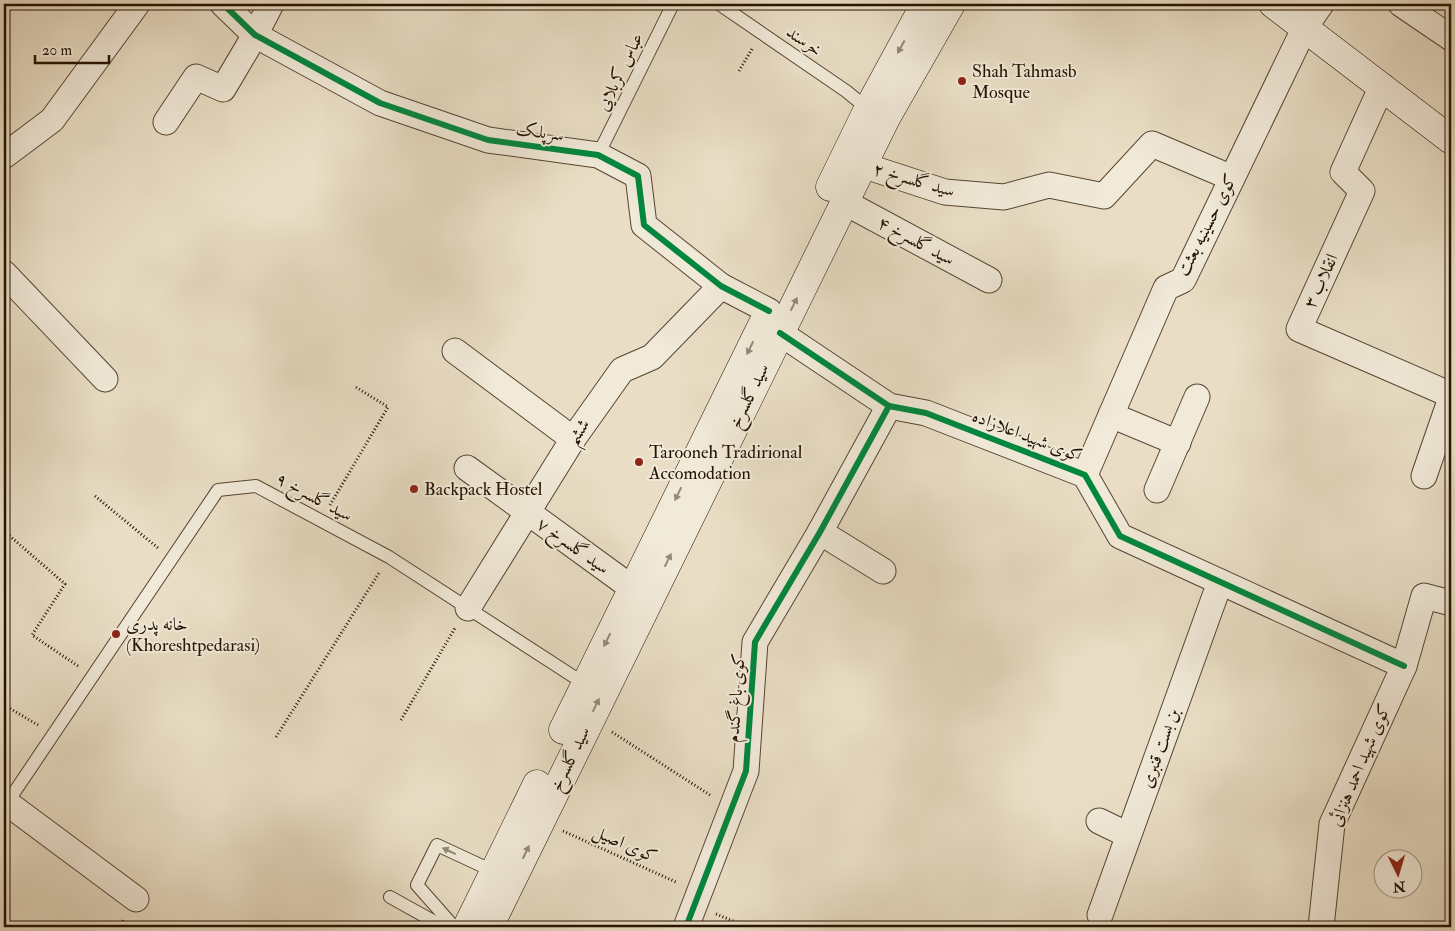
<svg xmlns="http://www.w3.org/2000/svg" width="1455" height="931" font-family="'IM FELL Double Pica',Amiri,serif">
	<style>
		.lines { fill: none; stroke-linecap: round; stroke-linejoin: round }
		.service-casing { stroke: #564531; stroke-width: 14 }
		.minor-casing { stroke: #564531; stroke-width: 27 }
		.secondary-casing { stroke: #251200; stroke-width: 29 }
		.path { stroke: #251200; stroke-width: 3; stroke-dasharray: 1 2.5; stroke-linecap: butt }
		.service { stroke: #f1ead9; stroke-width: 12 }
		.minor { stroke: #f1ead9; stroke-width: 25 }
		.secondary { stroke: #f1ead9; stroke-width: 28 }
		.cycleway-casing { stroke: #f1ead9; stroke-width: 9 }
		.cycleway { stroke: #00873e; stroke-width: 6 }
		.oneway { fill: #958977 }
		.poi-dot { fill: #8f2418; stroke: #f1ead9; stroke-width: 2 }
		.labels { text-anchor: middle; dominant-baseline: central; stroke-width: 4; stroke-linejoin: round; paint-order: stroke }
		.street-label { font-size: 18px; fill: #251200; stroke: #f1ead9 }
		.poi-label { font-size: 18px; fill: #251200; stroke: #f1ead9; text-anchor: start }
	</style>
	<rect width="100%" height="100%" fill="#e9dec5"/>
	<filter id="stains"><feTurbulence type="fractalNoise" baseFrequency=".004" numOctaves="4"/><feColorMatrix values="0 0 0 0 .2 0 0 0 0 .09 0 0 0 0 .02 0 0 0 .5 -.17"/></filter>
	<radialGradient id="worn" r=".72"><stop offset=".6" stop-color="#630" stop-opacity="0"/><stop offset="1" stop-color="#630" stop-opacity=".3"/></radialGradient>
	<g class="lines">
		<defs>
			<g id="service">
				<polyline points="719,4 846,91 868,109"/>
				<polyline points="598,155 673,4"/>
				<polyline points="5,806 218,490 256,486 389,557 585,684"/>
				<polyline points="390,897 444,927"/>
				<polyline points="454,927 417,885 437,845 493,871"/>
			</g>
			<g id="minor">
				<polyline points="223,4 255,35 380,103 488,140 598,155 638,176 644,225 721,286 769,311"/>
				<polyline points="1401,4 1451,38"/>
				<polyline points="1382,86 1343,172 1362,191 1299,329 1451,395"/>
				<polyline points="166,122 196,77 223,89 255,35 271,4"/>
				<polyline points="4,156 52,120 137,4"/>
				<polyline points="862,165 945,192 1004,197 1049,185 1104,196 1152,144 1232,178"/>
				<polyline points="844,202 989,280"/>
				<polyline points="4,273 105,379"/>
				<polyline points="780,333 889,406 926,413 1085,475 1120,536 1404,666"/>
				<polyline points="455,351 573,439"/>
				<polyline points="1111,415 1178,443"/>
				<polyline points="467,468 632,588"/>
				<polyline points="1085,475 1166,288 1183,280 1305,27 1321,4"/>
				<polyline points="1424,476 1451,398"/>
				<polyline points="1157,490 1197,397"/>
				<polyline points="820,532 883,571"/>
				<polyline points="468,608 573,439 622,370 652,357 721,286"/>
				<polyline points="7,803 136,899"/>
				<polyline points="1099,821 1128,835"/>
				<polyline points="1100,915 1220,582"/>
				<polyline points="686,927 746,771 755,642 820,532 889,406"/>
				<polyline points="1321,927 1332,824 1404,666 1424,596 1451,603"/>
			</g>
			<g id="secondary">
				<polyline points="1273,4 1451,140"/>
				<polyline points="830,187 868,109 925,4"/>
				<polyline points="563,730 768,313"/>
				<polyline points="467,927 537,784"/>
				<polyline points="489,927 886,118 951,4"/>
			</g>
		</defs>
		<use href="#service" class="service-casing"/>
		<use href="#minor" class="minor-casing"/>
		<use href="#secondary" class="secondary-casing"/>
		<g class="path">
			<polyline points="739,71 752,49"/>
			<polyline points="95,496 158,548"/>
			<polyline points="330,505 388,407 354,386"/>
			<polyline points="4,531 65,584 32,635 78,666"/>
			<polyline points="4,705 38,725"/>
			<polyline points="401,720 455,628"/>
			<polyline points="612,732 710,795"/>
			<polyline points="276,737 379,573"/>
			<polyline points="563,831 676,882"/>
			<polyline points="716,914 748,927"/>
			<polyline points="119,927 124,919"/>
		</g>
		<use href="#service" class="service"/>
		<use href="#minor" class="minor"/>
		<use href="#secondary" class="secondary"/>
		<defs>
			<g id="cycleway">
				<polyline points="223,4 255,35 380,103 488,140 598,155 638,176 644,225 721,286 769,311"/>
				<polyline points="780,333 889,406 926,413 1085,475 1120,536 1404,666"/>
				<polyline points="686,927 746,771 755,642 820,532 889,406"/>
			</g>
		</defs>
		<use href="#cycleway" class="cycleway-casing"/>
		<use href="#cycleway" class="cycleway"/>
	</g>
	<defs><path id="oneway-solid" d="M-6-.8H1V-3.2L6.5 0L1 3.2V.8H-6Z" transform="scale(1.25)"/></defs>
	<g class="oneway">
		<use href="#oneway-solid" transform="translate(901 47) rotate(119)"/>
		<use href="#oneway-solid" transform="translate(794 304) rotate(-64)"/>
		<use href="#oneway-solid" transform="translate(750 348) rotate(116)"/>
		<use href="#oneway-solid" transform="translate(678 494) rotate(116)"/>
		<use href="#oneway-solid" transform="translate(668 560) rotate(-64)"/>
		<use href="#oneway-solid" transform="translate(607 640) rotate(116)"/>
		<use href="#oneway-solid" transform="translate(596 705) rotate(-64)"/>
		<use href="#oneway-solid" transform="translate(449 851) rotate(-155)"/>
		<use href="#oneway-solid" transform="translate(526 852) rotate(-65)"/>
	</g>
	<g class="poi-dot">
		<circle cx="962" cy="81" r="5"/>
		<circle cx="639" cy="462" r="5"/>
		<circle cx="414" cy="489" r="5"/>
		<circle cx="116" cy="634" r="5"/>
	</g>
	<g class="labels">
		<g class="street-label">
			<text transform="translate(804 41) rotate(35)">خرسند</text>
			<text transform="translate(620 72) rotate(-64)">عباس کربلایی</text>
			<text transform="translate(540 132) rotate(8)">سرپلک</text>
			<text transform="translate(914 180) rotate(16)">سید گلسرخ ۲</text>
			<text transform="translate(1207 225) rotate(-63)">کوی حسینیه بعثت</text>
			<text transform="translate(916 241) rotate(28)">سید گلسرخ ۴</text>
			<text transform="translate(1321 281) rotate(-65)">انقلاب ۳</text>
			<text transform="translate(749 396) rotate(-64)">سید گلسرخ</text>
			<text transform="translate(578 432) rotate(-56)">ششم</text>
			<text transform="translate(1027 436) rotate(21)">کوی شهید اعلازاده</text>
			<text transform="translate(314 497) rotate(28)">سید گلسرخ ۹</text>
			<text transform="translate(573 546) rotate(35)">سید گلسرخ ۷</text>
			<text transform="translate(736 698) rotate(-86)">کوی باغ گندم</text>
			<text transform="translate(1160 748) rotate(-70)">بن بست قنبری</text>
			<text transform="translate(570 759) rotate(-64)">سید گلسرخ</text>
			<text transform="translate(1360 765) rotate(-67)">کوی شهید احمد هنزائی</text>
			<text transform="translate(625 844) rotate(24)">کوی اصیل</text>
		</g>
		<g class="poi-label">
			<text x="972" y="71">Shah Tahmasb<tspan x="972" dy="21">Mosque</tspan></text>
			<text x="649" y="452">Tarooneh Tradirional<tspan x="649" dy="21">Accomodation</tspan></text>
			<text x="424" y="489">Backpack Hostel</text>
			<text x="126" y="624">خانه پدری<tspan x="126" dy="21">(Khoreshtpedarasi)</tspan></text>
		</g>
	</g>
	<rect width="1455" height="931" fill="none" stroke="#e9dec5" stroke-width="20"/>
	<rect x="5" y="5" width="1445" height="921" fill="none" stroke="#251200" stroke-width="2.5"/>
	<rect x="10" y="10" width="1435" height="911" fill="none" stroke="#251200"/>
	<g transform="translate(1398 874) rotate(175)"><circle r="24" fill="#f1ead9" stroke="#9f9482"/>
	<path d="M0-4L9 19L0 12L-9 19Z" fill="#8f2418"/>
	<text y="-8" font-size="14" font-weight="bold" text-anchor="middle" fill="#251200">N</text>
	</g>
	<path d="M35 55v8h74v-8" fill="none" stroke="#251200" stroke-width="2.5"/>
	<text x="42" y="55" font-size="15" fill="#251200" stroke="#f1ead9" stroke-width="4" paint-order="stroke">20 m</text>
	<rect width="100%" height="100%" filter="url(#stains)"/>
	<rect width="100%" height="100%" fill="url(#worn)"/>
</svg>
